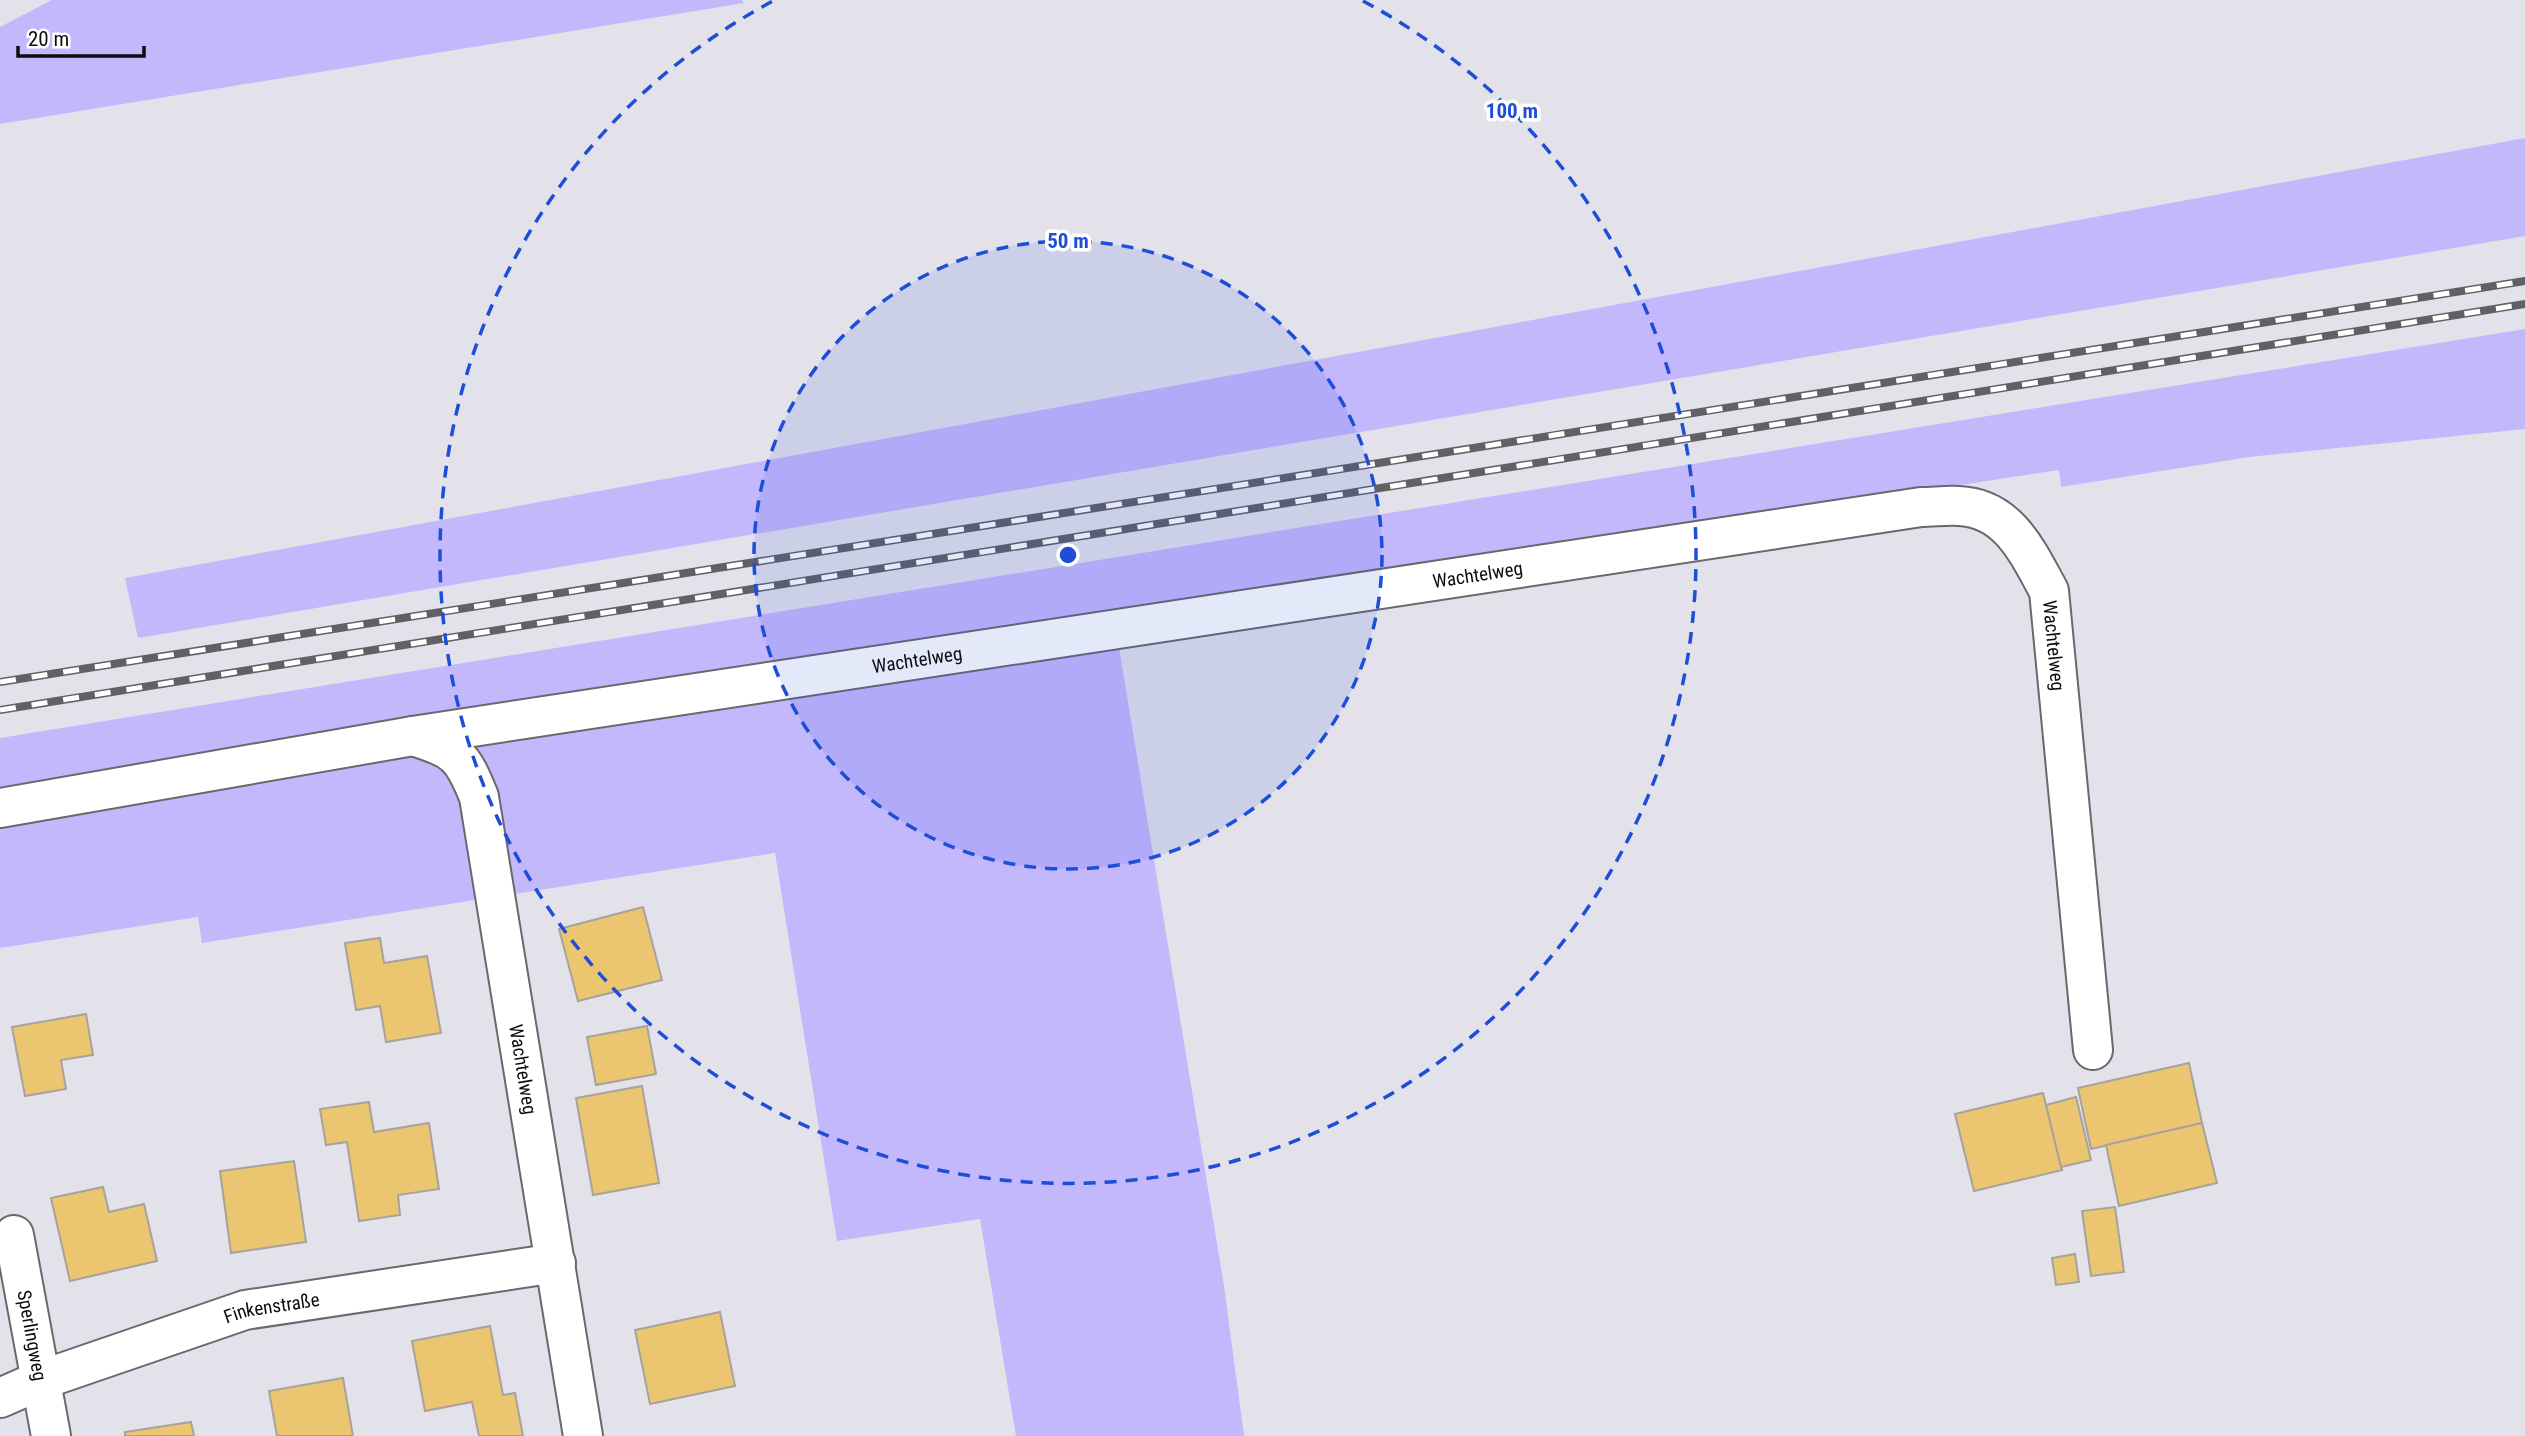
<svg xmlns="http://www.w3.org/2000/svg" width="2525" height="1436" font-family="'Roboto Condensed',sans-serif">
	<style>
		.green { fill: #c4b8fd }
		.building { fill: #ecc571; stroke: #a6a39c; stroke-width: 2 }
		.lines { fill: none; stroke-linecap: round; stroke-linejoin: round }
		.minor-casing { stroke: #68686e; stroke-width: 42 }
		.minor { stroke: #fff; stroke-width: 38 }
		.rail-casing { stroke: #616065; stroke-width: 8 }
		.rail { stroke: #fff; stroke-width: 5; stroke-dasharray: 16; stroke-linecap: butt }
		.ring { fill: none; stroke: #1d4ed8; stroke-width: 3.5; stroke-dasharray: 12 9 }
		.labels { text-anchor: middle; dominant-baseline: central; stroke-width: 7; stroke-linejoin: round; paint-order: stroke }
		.street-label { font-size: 19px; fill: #0c0c0e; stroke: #fff }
		.centre { fill: #1d4ed8; stroke: #fff; stroke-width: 3.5 }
		.ring-label { font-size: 21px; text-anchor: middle; font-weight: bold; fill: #1d4ed8; stroke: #fff; stroke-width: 7; stroke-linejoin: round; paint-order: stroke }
	</style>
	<rect width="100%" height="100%" fill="#e3e2ea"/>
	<g class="green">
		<polygon points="52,0 742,0 744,3 0,124 0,27"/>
		<polygon points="2525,138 2525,236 138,638 125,578"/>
		<polygon points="2525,329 2525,429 2249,457 2061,487 2059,470 1116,614 1120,653 1224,1286 1244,1436 1016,1436 980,1219 837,1241 775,853 202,943 198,917 0,948 0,738"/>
	</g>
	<g class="building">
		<polygon points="643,907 662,980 578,1001 559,929"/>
		<polygon points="380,938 384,963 427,956 441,1033 386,1042 380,1006 356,1010 345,943"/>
		<polygon points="86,1014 93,1055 61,1060 66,1089 25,1096 12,1027"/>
		<polygon points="647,1026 656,1074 596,1085 587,1037"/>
		<polygon points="2189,1063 2202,1123 2091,1149 2078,1088"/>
		<polygon points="642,1086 659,1183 593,1195 576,1098"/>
		<polygon points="2043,1093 2062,1170 1974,1191 1955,1114"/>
		<polygon points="2076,1097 2091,1160 2061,1167 2046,1105"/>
		<polygon points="369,1102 374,1132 429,1123 439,1189 398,1195 400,1215 359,1221 347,1142 326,1145 320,1109"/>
		<polygon points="2202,1123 2217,1183 2119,1206 2106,1145"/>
		<polygon points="294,1161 306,1242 231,1253 220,1171"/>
		<polygon points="103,1187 109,1212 144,1204 157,1261 70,1281 51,1198"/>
		<polygon points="2115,1207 2124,1272 2091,1276 2082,1211"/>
		<polygon points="2075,1254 2079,1282 2056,1285 2052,1258"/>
		<polygon points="720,1312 735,1386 650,1404 635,1330"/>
		<polygon points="490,1326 503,1395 515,1393 523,1436 479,1436 472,1402 425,1411 412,1341"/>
		<polygon points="343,1378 353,1436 277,1436 269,1391"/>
		<polygon points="191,1422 194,1436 125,1436 125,1432"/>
	</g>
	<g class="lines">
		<defs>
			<g id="minor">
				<path id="s1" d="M413 736C456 750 462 754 479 797L583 1436"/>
				<path id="s2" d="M0 808 413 736 1921 507C1934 507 1947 505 1959 506 2009 508 2028 553 2049 591L2093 1050"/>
				<path id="s3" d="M14 1235 51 1436"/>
				<path id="s4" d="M0 1398 41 1380 245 1310 556 1263"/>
			</g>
		</defs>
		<use href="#minor" class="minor-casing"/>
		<use href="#minor" class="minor"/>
		<defs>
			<g id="rail">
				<polyline points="0,682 2525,281"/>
				<polyline points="0,710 2525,304"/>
			</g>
		</defs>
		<use href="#rail" class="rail-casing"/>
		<use href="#rail" class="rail"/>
	</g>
	<circle cx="1068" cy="555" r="314" fill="#1d4ed8" fill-opacity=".12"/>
	<g class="ring">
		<circle cx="1068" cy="555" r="314"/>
		<path d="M1363 1A628 628 0 1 1 773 1"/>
	</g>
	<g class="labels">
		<g class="street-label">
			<text stroke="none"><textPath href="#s2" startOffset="1496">Wachtelweg</textPath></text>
			<text stroke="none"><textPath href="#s2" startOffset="2168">Wachtelweg</textPath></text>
			<text stroke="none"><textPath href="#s2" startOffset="929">Wachtelweg</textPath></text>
			<text stroke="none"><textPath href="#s1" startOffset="371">Wachtelweg</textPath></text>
			<text stroke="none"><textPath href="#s4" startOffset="287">Finkenstraße</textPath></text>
			<text stroke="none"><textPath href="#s3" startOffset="102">Sperlingweg</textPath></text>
		</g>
	</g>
	<circle cx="1068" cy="555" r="10" class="centre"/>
	<g class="ring-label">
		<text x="1512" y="118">100 m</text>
		<text x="1068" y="248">50 m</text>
	</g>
	<path d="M18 46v10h126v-10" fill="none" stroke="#0c0c0e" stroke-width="3.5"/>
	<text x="28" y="46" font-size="21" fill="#0c0c0e" stroke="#ffffff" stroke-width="5" paint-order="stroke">20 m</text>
</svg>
